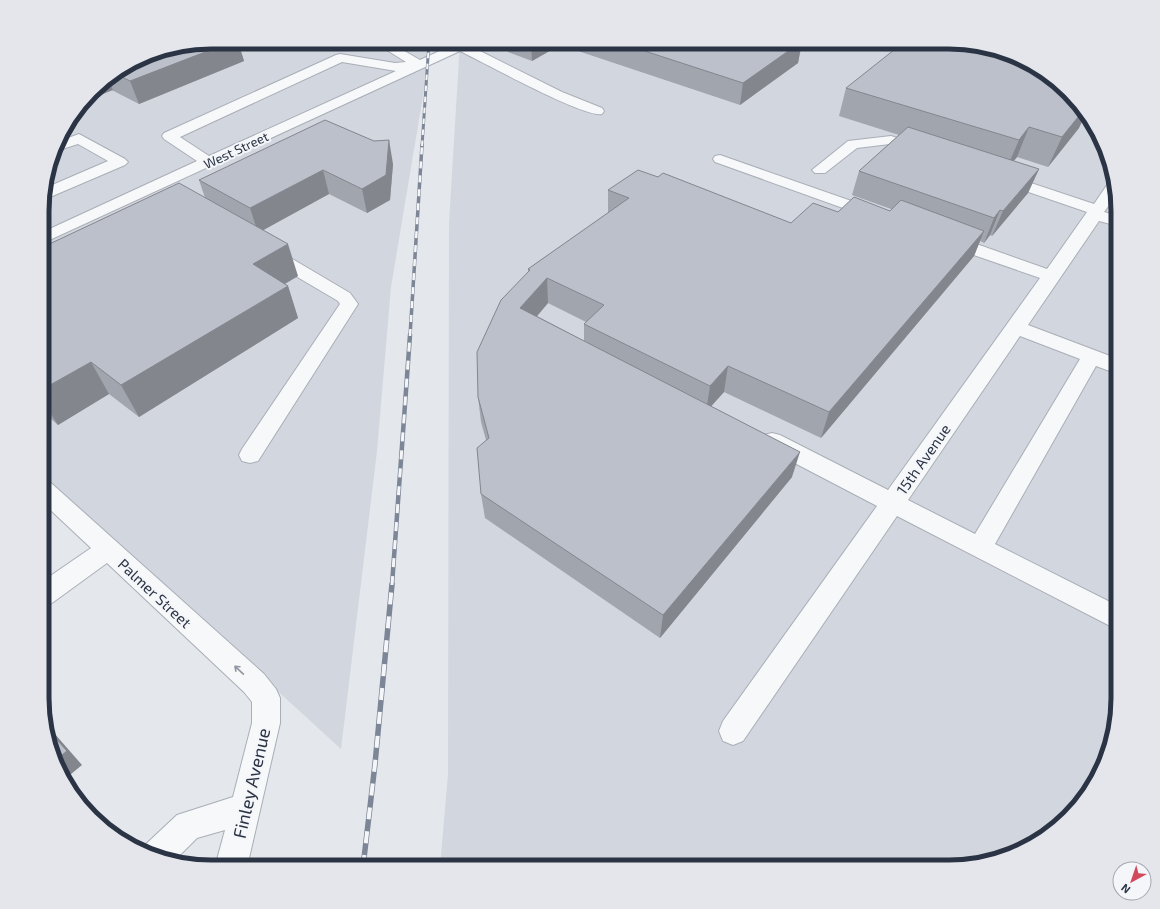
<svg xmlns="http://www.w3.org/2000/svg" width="1160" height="909" font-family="'Exo 2',sans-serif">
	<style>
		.built { fill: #d2d6de }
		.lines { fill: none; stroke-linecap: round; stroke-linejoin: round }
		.minor-casing { stroke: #a9aeb7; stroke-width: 2 }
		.minor { fill: #f7f8fa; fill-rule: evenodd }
		.rail-far3-casing { stroke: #7d8696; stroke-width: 3 }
		.rail-far2-casing { stroke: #7d8696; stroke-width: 3.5 }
		.rail-far1-casing { stroke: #7d8696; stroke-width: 4.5 }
		.rail-casing { stroke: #7d8696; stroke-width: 5.5 }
		.rail-far3 { stroke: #f4f6f9; stroke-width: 2; stroke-dasharray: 5.5; stroke-linecap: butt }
		.rail-far2 { stroke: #f4f6f9; stroke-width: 2.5; stroke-dasharray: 7; stroke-linecap: butt }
		.rail-far1 { stroke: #f4f6f9; stroke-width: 3; stroke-dasharray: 9; stroke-linecap: butt }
		.rail { stroke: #f4f6f9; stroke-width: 4; stroke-dasharray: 12; stroke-linecap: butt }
		.wall { fill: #a1a5ae; fill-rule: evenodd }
		.shaded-wall { fill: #83868d }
		.building { fill: #bbc0ca; stroke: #83868d }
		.oneway { stroke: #9196a0 }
		.labels { text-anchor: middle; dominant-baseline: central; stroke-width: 4; stroke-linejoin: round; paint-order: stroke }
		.far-street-label { font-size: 13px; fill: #2b3445; stroke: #f4f6f9 }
		.street-label { font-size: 15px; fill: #2b3445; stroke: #f4f6f9 }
		.near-street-label { font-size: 18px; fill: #2b3445; stroke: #f4f6f9 }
		.rim { fill: none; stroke: #2b3445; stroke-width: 5 }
	</style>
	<rect width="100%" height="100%" fill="#e4e7ec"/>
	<g class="built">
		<polygon points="211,42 432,42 391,287 377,451 341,749 43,477 43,189 65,127 100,84 157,51"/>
		<polygon points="460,42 960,42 1061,84 1101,137 1118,211 1118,709 1105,763 1076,810 1014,854 949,867 440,867 448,774 449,223"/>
	</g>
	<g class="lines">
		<defs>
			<g id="minor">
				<path d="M374 42H389L420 60 459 42H475L470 46 562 92 602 108 604 111 602 114C584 118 483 62 460 51L43 243V232L197 161 164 139 162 136 164 133 336 55 340 54 395 63 406 62ZM342 62 396 71 209 156 180 137Z"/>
				<polygon points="79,134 125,159 128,162 125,165 43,200 43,189 108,161 78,144 56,151 60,141"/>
				<polygon points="891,136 925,147 927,150 925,153 920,154 890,144 857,148 825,173 815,173 812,170 848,141"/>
				<polygon points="720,155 880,211 882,214 880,217 874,219 868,217 715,162 713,159 715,156"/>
				<path d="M1001 173 1094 204 1107 185 1112 184 1115 197 1104 212 1118 216V226L1099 221 1028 325 1118 359V374L1096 366 995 544 1118 606V630L897 516 743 741 733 745 723 741 719 731 723 721 877 506 764 447 761 441 764 435 772 433 780 435 888 490 1040 278 942 244 940 240 942 236 948 235 954 236 1047 269 1087 212 996 181 993 178 996 175ZM1020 336 1080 359 975 534 908 500Z"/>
				<polygon points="283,256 289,257 350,293 358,304 258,461 250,463 242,461 239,455 242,449 340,304 338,301 277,265 274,261 277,257"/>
				<polygon points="43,480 51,483 264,674 276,689 280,698 280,723 247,867 215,867 225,830 197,838 174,861 142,851 145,845 177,815 233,797 252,723 252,702 244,692 107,563 52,603 43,606 43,581 91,548 43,503"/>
			</g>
		</defs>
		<use href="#minor" class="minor-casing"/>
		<use href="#minor" class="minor"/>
		<defs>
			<polyline id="rail-far3" points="422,146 429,42"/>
			<polyline id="rail-far2" points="410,336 422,145"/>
			<polyline id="rail-far1" points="392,585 410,335"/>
			<polyline id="rail" points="363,867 375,764 392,584"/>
		</defs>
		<use href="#rail-far3" class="rail-far3-casing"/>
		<use href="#rail-far2" class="rail-far2-casing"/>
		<use href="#rail-far1" class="rail-far1-casing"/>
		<use href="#rail" class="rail-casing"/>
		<use href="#rail-far3" class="rail-far3"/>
		<use href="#rail-far2" class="rail-far2"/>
		<use href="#rail-far1" class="rail-far1"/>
		<use href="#rail" class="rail"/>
	</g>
	<g class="wall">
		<polygon points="211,42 238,42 244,61 139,104 100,84 157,51"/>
		<polygon points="507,42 802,42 798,63 740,105 560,45 532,61 508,52"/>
		<path d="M846 88 1079 128 1048 167 1017 157 1014 161 1039 169 1028 193 992 236 990 235 984 243 980 241 974 256 821 438 724 392 711 406 792 477 660 638 485 518 481 494 486 440 481 422 478 397 528 272V269L608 213V190L658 177 791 223 838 212 890 211 891 209 852 195 859 171 899 135 839 116ZM548 303 586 322 584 324V341L537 316Z"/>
		<polygon points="393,164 390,200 367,213 329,194 263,230 298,276 285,284 288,286 298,318 139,417 109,394 58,425 43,412 43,247 205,198 199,180"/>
	</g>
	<g class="shaded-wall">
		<polygon points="214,42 238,42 244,61 139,104 130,81"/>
		<polygon points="531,42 560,42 560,45 532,61"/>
		<polygon points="801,42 802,42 798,63 740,105 743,83"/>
		<polygon points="108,79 113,90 86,101 100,84"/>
		<polygon points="1062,86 1068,94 1058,90"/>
		<polygon points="1082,112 1085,116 1079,128 1048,167 1062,137"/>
		<polygon points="1029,127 1017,157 1006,170 1019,140"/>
		<polygon points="389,140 393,164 390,200 367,213 362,189"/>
		<polygon points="1039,169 1028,193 992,236 1003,211"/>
		<polygon points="323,170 329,194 258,233 250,208"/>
		<polygon points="1000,210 990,235 984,243 994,218"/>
		<polygon points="984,231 974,256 821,438 829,412"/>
		<polygon points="288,244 298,276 264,296 253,264"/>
		<polygon points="547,278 548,303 522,334 520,308"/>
		<polygon points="288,286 298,318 139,417 121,385"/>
		<polygon points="91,362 109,394 58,425 43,402 43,389"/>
		<polygon points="728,366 724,392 706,412 710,386"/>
		<polygon points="800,452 792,477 660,638 663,615"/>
		<polygon points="47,725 82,765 65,779 59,772"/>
		<polygon points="93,813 101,820 112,832 106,829"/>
	</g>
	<g class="building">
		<polygon points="211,42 231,42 130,81 116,74 157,51"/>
		<polygon points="617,42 801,42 743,83"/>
		<polygon points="904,42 960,42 1013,55 1061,84 1062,86 1058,90 1067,92 1082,112 1062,137 1029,127 1019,140 846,88"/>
		<polygon points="325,120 374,141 389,140 386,175 362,189 323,170 250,208 199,180"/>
		<polygon points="908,127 1039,169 1003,211 1000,210 994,218 859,171"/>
		<polygon points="638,170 658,177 663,173 791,223 813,203 838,212 854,197 890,211 901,200 984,231 829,412 728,366 710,386 584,324 604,305 547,278 520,308 800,452 663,615 481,494 477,448 489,438 478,397 477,352 501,300 530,270 528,269 629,198 608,190"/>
		<polygon points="179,183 288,244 253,264 288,286 121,385 91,362 43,389 43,247"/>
		<polygon points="48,730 67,751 56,760"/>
		<polygon points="93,813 106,829 99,825 92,815"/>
	</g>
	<defs><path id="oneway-shaft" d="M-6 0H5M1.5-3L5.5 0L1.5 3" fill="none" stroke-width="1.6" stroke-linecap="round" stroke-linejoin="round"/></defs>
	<use class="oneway" href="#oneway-shaft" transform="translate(239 670) rotate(-137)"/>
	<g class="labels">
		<g class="far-street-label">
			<text transform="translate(236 150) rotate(-25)">West Street</text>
		</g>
		<g class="street-label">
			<text transform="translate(923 459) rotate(-55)">15th Avenue</text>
			<text transform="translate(155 593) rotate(43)">Palmer Street</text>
		</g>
		<g class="near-street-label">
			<text transform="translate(251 783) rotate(-77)">Finley Avenue</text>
		</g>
	</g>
	<path d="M0 0H1160V909H0ZM211 49H949A162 162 0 0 1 1111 211V698A162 162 0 0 1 949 860H211A162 162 0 0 1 49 698V211A162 162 0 0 1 211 49Z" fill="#e4e6eb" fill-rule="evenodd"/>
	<path class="rim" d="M211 49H949A162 162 0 0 1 1111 211V698A162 162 0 0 1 949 860H211A162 162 0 0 1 49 698V211A162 162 0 0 1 211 49Z"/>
	<g transform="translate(1132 881) rotate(220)"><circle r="19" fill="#f4f6f9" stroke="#a4a8b1"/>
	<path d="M0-3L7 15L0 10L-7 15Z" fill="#d1495b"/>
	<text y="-6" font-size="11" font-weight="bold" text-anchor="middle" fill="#2b3445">N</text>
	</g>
</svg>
